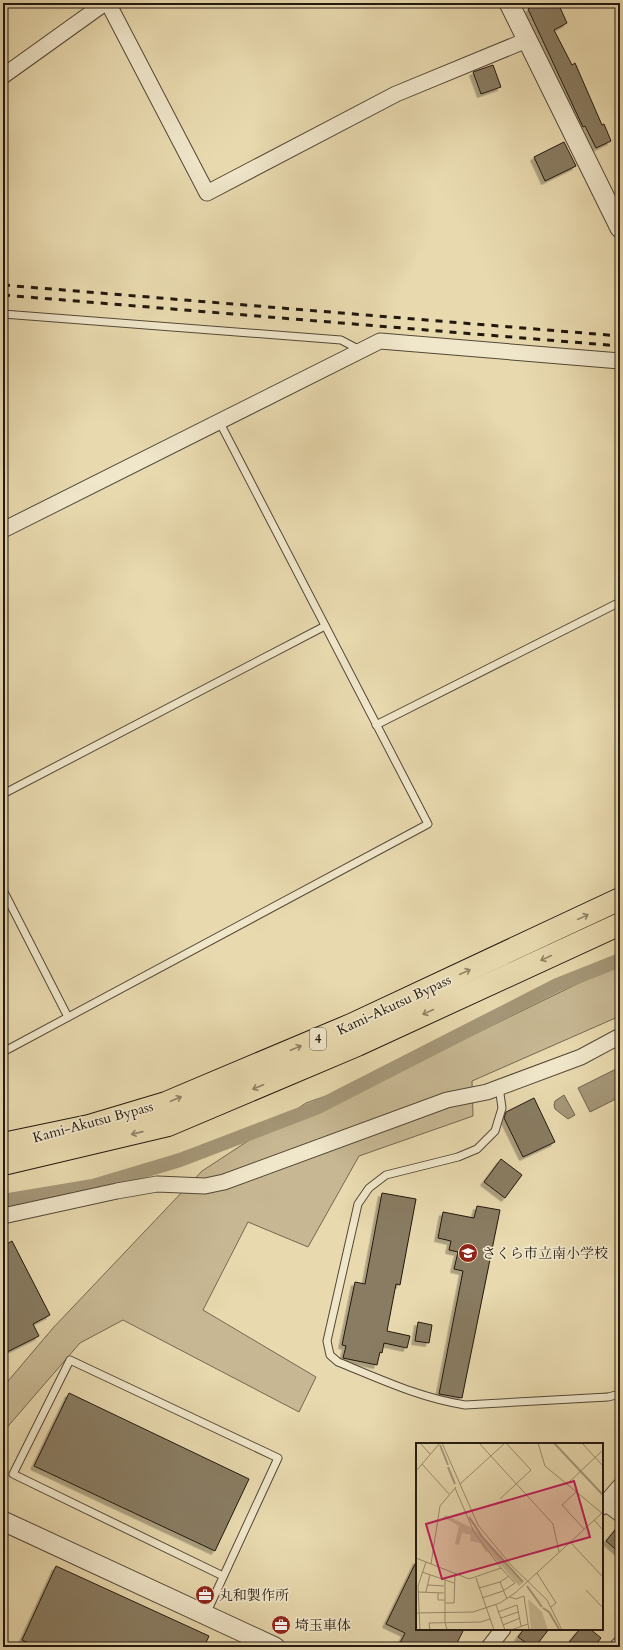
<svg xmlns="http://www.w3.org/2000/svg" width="623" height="1650" font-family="Cardo,'Noto Serif JP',serif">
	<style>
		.green { fill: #c7b893; stroke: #756851 }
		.water { fill: #a59778; stroke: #71644e }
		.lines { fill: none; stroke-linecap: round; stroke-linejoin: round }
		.canal { stroke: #a59778; stroke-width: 14 }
		.building { fill: #897c62; stroke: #23180f; filter: url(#shadow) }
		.service-casing { stroke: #544837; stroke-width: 9 }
		.minor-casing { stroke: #544837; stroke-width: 17 }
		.tertiary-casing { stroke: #544837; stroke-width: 21 }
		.trunk-casing { stroke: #23180f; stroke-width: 24 }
		.service { stroke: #f0e6ca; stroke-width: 7 }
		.minor { stroke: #f0e6ca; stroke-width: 15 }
		.tertiary { stroke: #f0e6ca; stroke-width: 19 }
		.trunk { stroke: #e8d9ae; stroke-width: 22 }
		.rail { stroke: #23180f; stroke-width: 3; stroke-dasharray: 7 7; stroke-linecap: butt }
		.oneway { stroke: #8f8266 }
		.labels { text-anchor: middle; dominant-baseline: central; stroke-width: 3.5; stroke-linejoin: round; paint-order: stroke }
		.shield { fill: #f0e6ca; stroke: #605647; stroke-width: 1 }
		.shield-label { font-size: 13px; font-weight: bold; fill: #23180f }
		.street-label { font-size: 14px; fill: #23180f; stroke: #f0e6ca }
		.poi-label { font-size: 14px; fill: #23180f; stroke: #f0e6ca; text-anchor: start }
		.inset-river { fill: none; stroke: #a59778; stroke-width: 2 }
		.inset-road { fill: none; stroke: #998c6e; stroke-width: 1 }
		.view { fill: #c2185b; fill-opacity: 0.15; stroke: #c2185b; stroke-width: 2 }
		.inset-edge { fill: none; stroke: #23180f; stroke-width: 2 }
	</style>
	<defs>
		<filter id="shadow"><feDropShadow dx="-3.5" dy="3.5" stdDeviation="0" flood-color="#0004"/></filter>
	</defs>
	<rect width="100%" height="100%" fill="#e8d9ae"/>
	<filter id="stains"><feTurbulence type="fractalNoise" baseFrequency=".005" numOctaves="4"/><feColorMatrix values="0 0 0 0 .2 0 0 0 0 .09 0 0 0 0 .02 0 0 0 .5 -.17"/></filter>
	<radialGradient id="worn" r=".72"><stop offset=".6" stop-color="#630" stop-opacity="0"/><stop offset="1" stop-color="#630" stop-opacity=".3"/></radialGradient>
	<polygon class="green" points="620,963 620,1016 472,1081 473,1116 359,1156 308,1247 248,1222 203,1310 316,1377 299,1412 123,1320 80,1343 3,1432 3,1387 53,1328 202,1171 306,1103 405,1068"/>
	<g class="water">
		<polygon points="620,1067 620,1097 590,1112 578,1088"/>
		<polygon points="564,1095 575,1115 568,1119 555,1109 554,1105 555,1101"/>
	</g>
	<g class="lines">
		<polyline class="canal" points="3,1201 93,1186 180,1160 316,1108 557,985 620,960"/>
	</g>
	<g class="building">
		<polygon points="539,3 558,3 567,23 554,30 572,65 575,63 602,125 604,124 611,141 596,148 585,126 583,127 528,9"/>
		<polygon points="493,65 501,87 481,94 473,72"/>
		<polygon points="564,142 576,166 545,181 534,157"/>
		<polygon points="534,1098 555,1142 523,1157 504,1118 506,1112"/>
		<polygon points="501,1159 522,1175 505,1198 484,1182"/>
		<polygon points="382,1193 416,1199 400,1285 396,1284 387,1331 410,1336 407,1348 384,1343 382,1353 380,1352 377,1365 343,1358 346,1346 342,1345 355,1282 365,1284"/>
		<polygon points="477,1206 500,1210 462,1398 439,1394 463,1271 454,1269 458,1252 449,1250 451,1241 438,1238 443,1212 474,1218"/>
		<polygon points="12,1241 50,1315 33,1324 39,1336 3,1354 3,1246"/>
		<polygon points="418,1322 432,1325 429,1343 415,1341"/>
		<polygon points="69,1393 249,1479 215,1551 34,1466"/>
		<polygon points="620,1524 620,1553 606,1541"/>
		<polygon points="417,1560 417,1629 464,1629 455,1647 398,1647 405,1633 386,1624"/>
		<polygon points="56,1566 209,1636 204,1647 37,1647 22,1640"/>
		<polygon points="524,1629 549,1629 535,1647 532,1647 518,1637"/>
		<polygon points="580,1629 590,1629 601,1638 594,1647 565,1647"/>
	</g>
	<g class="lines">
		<defs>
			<g id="service">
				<polyline points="3,314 341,340 360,350"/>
				<polyline points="376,725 620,602"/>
				<polyline points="3,794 325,626"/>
				<polyline points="3,890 68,1017"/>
				<polyline points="3,1052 428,824 219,421"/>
				<path d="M499 1087 502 1108 495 1131 477 1149 458 1157 386 1175 369 1188 358 1204 327 1341 330 1355 338 1362C380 1379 420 1398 465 1405L608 1397 620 1394"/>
				<polyline points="206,1614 278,1458 70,1360 13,1474 223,1576"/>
			</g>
			<g id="minor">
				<polyline points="108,3 207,193 396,94 527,40"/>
				<polyline points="3,76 105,3"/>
				<polyline points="3,530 380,341 620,361"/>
				<polyline points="3,1216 117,1191 157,1184 205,1186 224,1182 447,1100 487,1092 581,1057 620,1036"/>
				<polyline points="605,1503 620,1514"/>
				<polyline points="602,1507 620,1486"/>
				<polyline points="489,1647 503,1629"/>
				<polyline points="617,1647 620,1644"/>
			</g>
			<g id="tertiary">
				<polyline points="509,3 620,228"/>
				<polyline points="3,1521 275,1647"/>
			</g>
			<g id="trunk">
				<polyline points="3,1144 89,1126 166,1103 351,1025 620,899"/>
				<polyline points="3,1164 168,1125 357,1045 620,924"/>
			</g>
		</defs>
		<use href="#service" class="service-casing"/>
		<use href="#minor" class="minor-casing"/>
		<use href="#tertiary" class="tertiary-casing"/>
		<use href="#trunk" class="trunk-casing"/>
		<use href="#service" class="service"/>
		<use href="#minor" class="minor"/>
		<use href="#tertiary" class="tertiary"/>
		<use href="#trunk" class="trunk"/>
		<g class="rail">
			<polyline points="3,285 620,336"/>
			<polyline points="3,295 620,346"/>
		</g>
	</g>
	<defs><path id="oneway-shaft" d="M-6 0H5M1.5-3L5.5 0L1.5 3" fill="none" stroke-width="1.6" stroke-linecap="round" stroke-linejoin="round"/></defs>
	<g class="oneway">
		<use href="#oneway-shaft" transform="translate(583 917) rotate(-25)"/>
		<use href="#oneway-shaft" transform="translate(546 958) rotate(155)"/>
		<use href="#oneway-shaft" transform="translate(465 972) rotate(-25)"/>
		<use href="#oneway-shaft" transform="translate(428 1012) rotate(155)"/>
		<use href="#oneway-shaft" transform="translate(296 1048) rotate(-23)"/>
		<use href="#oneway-shaft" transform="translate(258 1087) rotate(157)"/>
		<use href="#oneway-shaft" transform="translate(176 1099) rotate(-23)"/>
		<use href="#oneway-shaft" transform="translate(137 1133) rotate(167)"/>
	</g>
	<defs>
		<symbol id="school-disc" viewBox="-11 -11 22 22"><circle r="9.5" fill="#8f2418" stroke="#f0e6ca"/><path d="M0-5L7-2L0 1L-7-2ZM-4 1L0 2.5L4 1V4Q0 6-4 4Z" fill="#fff"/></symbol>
		<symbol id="office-disc" viewBox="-11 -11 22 22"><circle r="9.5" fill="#8f2418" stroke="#f0e6ca"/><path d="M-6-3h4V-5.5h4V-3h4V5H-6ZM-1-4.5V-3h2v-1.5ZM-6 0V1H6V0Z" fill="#fff"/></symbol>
	</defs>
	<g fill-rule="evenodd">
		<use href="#school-disc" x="457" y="1242" width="22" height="22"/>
		<use href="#office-disc" x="194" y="1584" width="22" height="22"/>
		<use href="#office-disc" x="270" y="1614" width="22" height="22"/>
	</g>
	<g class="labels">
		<rect class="shield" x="310" y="1028" width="16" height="22" rx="3"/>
		<g class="shield-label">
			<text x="318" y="1039">4</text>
		</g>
		<g class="street-label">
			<text transform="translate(394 1005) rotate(-25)">Kami-Akutsu Bypass</text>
			<text transform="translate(93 1122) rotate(-15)">Kami-Akutsu Bypass</text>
		</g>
		<g class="poi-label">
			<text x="482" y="1253">さくら市立南小学校</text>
			<text x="219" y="1595">丸和製作所</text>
			<text x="295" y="1625">埼玉車体</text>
		</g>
	</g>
	<g transform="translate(416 1443)">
		<rect width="187" height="187" fill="#e8d9ae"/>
		<path d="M30 72 58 86 67 94 107 139 103 143 73 108 70 109 64 100 54 98 55 92 46 90 43 102 39 101 43 83 27 74ZM112 156 126 169 132 187H115Z" fill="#c7b893"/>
		<path class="inset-river" d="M138 0 187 52M24 2 32 22M32 24 39 41M53 74 67 95 107 139M111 143 126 164M127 165 133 169 143 186"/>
		<path class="inset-road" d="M4 0 14 11M26 0 62 82 95 122 131 157 146 187M63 0 137 81 143 109M122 0 129 23 187 71M166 0 187 23M6 21 33 51M0 28 24 0M44 41 89 0M151 41 187 7M161 48 146 62 168 86M84 56 115 27 90 0M178 77 187 87M154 99 187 134M0 115 53 136 85 125 58 89 39 45M15 121 24 63 40 44M6 129 38 140M121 130 140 160 135 164M60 135 78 187M29 137V179L31 187M84 139 91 156M12 142 28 143M63 145 84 139 93 133M170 147 187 165M2 149 28 150M10 149 14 131M22 150V157H29M94 154 100 156 108 153 113 187M66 155 87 148 99 140 85 125M29 160H38L39 131M80 162 89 187M82 169 101 162 105 183M0 170 57 169 84 160 99 150 187 69M85 175 102 169M87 182 104 175M4 187 2 143 10 119M14 187 13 180 65 179 74 176M95 187 112 181"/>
		<path class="view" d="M158 38 174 94 26 136 10 81Z"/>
		<rect width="187" height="187" class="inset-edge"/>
	</g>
	<rect width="623" height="1650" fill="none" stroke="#e8d9ae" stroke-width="16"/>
	<rect x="4" y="4" width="615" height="1642" fill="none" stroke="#23180f" stroke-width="2"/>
	<rect x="8" y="8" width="607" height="1634" fill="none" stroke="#23180f"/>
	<rect width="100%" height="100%" filter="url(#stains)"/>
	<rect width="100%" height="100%" fill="url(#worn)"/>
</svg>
